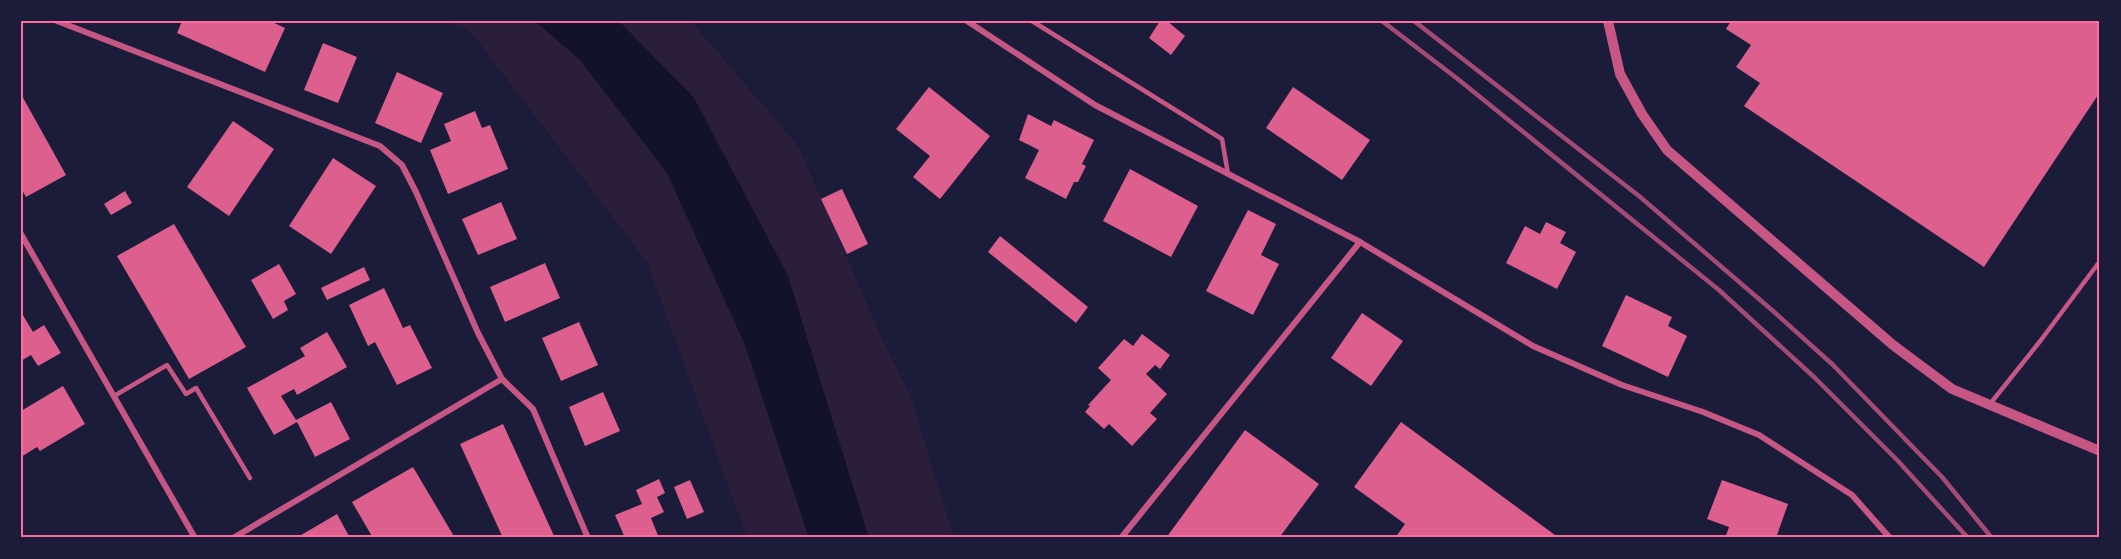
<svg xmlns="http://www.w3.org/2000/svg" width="2121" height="559" font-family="'Titillium Web',sans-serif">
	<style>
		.green { fill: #2a1e3b }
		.water { fill: #12122b }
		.building { fill: #dd5f8e }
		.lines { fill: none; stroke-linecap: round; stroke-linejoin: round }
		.service { stroke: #c65784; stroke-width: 4.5 }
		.minor { stroke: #c65784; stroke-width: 6 }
		.tertiary { stroke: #c65784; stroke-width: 10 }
		.rail { stroke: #a44b75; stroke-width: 4.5 }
		.neatline { fill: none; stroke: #ff6b9d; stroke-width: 2 }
	</style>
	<rect width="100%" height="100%" fill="#1b1b3a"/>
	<polygon class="green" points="445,21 691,21 799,147 880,334 911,397 954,538 747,538 647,262 470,31"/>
	<polygon class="water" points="535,21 619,21 694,98 788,276 869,538 809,538 745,345 667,173 580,60"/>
	<g class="building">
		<polygon points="182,21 270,21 285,28 265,72 177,33"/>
		<polygon points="1160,21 1167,21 1185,36 1171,55 1149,38"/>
		<polygon points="1731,21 2100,21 2100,72 2098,75 2100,76 2100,92 1984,267 1744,106 1760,83 1736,67 1751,45 1726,29"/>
		<polygon points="323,43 357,57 338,103 304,90"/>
		<polygon points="397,72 443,93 421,143 375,123"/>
		<polygon points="929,87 990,136 940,199 913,177 930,156 896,129"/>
		<polygon points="1293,87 1370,140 1342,180 1266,128"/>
		<polygon points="21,94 66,175 26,197 21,188"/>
		<polygon points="475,111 482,128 490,125 508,169 448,194 430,150 451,141 444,124"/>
		<polygon points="1028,114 1051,126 1054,120 1094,140 1082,164 1086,166 1078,182 1074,182 1066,199 1025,178 1039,150 1019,140"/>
		<polygon points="233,121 274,149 229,216 187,187"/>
		<polygon points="333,158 376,186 331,254 289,226"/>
		<polygon points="1130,169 1198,206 1171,257 1103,221"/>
		<polygon points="842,189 868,244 847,254 821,199"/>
		<polygon points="125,191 132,203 111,215 104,204"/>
		<polygon points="501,202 517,239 478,255 462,219"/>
		<polygon points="1248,210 1276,224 1261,255 1279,264 1253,315 1206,291"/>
		<polygon points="1546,222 1566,232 1560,243 1576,252 1557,289 1506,263 1525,226 1540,234"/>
		<polygon points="174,224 246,347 189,379 117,256"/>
		<polygon points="1000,236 1088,307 1076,323 988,252"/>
		<polygon points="545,263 560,298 505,322 490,287"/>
		<polygon points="279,264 296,294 284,301 288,310 273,319 251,280"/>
		<polygon points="364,267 370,280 327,300 321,288"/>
		<polygon points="384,288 403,328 410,325 432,368 397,385 375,342 368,346 349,305"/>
		<polygon points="1626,295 1672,317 1668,326 1687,336 1668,377 1602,346"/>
		<polygon points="21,312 33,332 44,325 61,353 38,366 31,355 21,361"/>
		<polygon points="1362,313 1403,341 1371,386 1331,358"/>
		<polygon points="579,322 598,365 561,381 542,338"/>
		<polygon points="327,332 347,367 297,395 294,389 281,396 296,420 331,402 350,439 315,457 297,422 274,435 247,388 305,356 300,348"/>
		<polygon points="1142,334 1170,355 1160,369 1155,365 1146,374 1167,394 1150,413 1157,419 1132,446 1109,424 1104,429 1085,412 1090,406 1088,405 1111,380 1098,368 1124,339 1133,346"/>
		<polygon points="63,386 85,424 40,451 37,447 21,457 21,411"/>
		<polygon points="603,392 620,431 585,446 569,407"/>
		<polygon points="1401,422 1559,538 1395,538 1405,524 1354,487"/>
		<polygon points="503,424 555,538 503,538 460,444"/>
		<polygon points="1245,430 1319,484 1279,538 1166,538"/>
		<polygon points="413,467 455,538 373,538 352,502"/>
		<polygon points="659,479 665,493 657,497 664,512 651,518 659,538 625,538 615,515 642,504 636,490"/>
		<polygon points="690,480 704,512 687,519 674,487"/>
		<polygon points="1722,480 1788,504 1776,538 1725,538 1729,527 1707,519"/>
		<polygon points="337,514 350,538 296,538"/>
	</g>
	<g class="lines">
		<g class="service">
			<polyline points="1032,21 1222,139 1228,174"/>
			<polyline points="114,396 167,365 186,394 196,388 250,478"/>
			<polyline points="1990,404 2041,340 2100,261"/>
		</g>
		<g class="minor">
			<polyline points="57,21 380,146 402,165 416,192 478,333 502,379 533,409 588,538"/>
			<polyline points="967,21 1095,105 1360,242 1533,346 1622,385 1703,412 1759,435 1852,495 1890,538"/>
			<polyline points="21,234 195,538"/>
			<polyline points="233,538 502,379"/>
			<polyline points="1121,538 1360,242"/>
		</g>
		<polyline class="tertiary" points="1608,21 1620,74 1642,114 1667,150 1893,345 1952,389 2100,451"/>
		<g class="rail">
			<polyline points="1382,21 1459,80 1719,290 1814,377 1898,461 1968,538"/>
			<polyline points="1414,21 1639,196 1773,311 1832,364 1942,477 1992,538"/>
		</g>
	</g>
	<rect width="2121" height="559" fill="none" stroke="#1b1b3a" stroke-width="45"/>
	<rect x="22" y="22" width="2076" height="514" class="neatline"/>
</svg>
